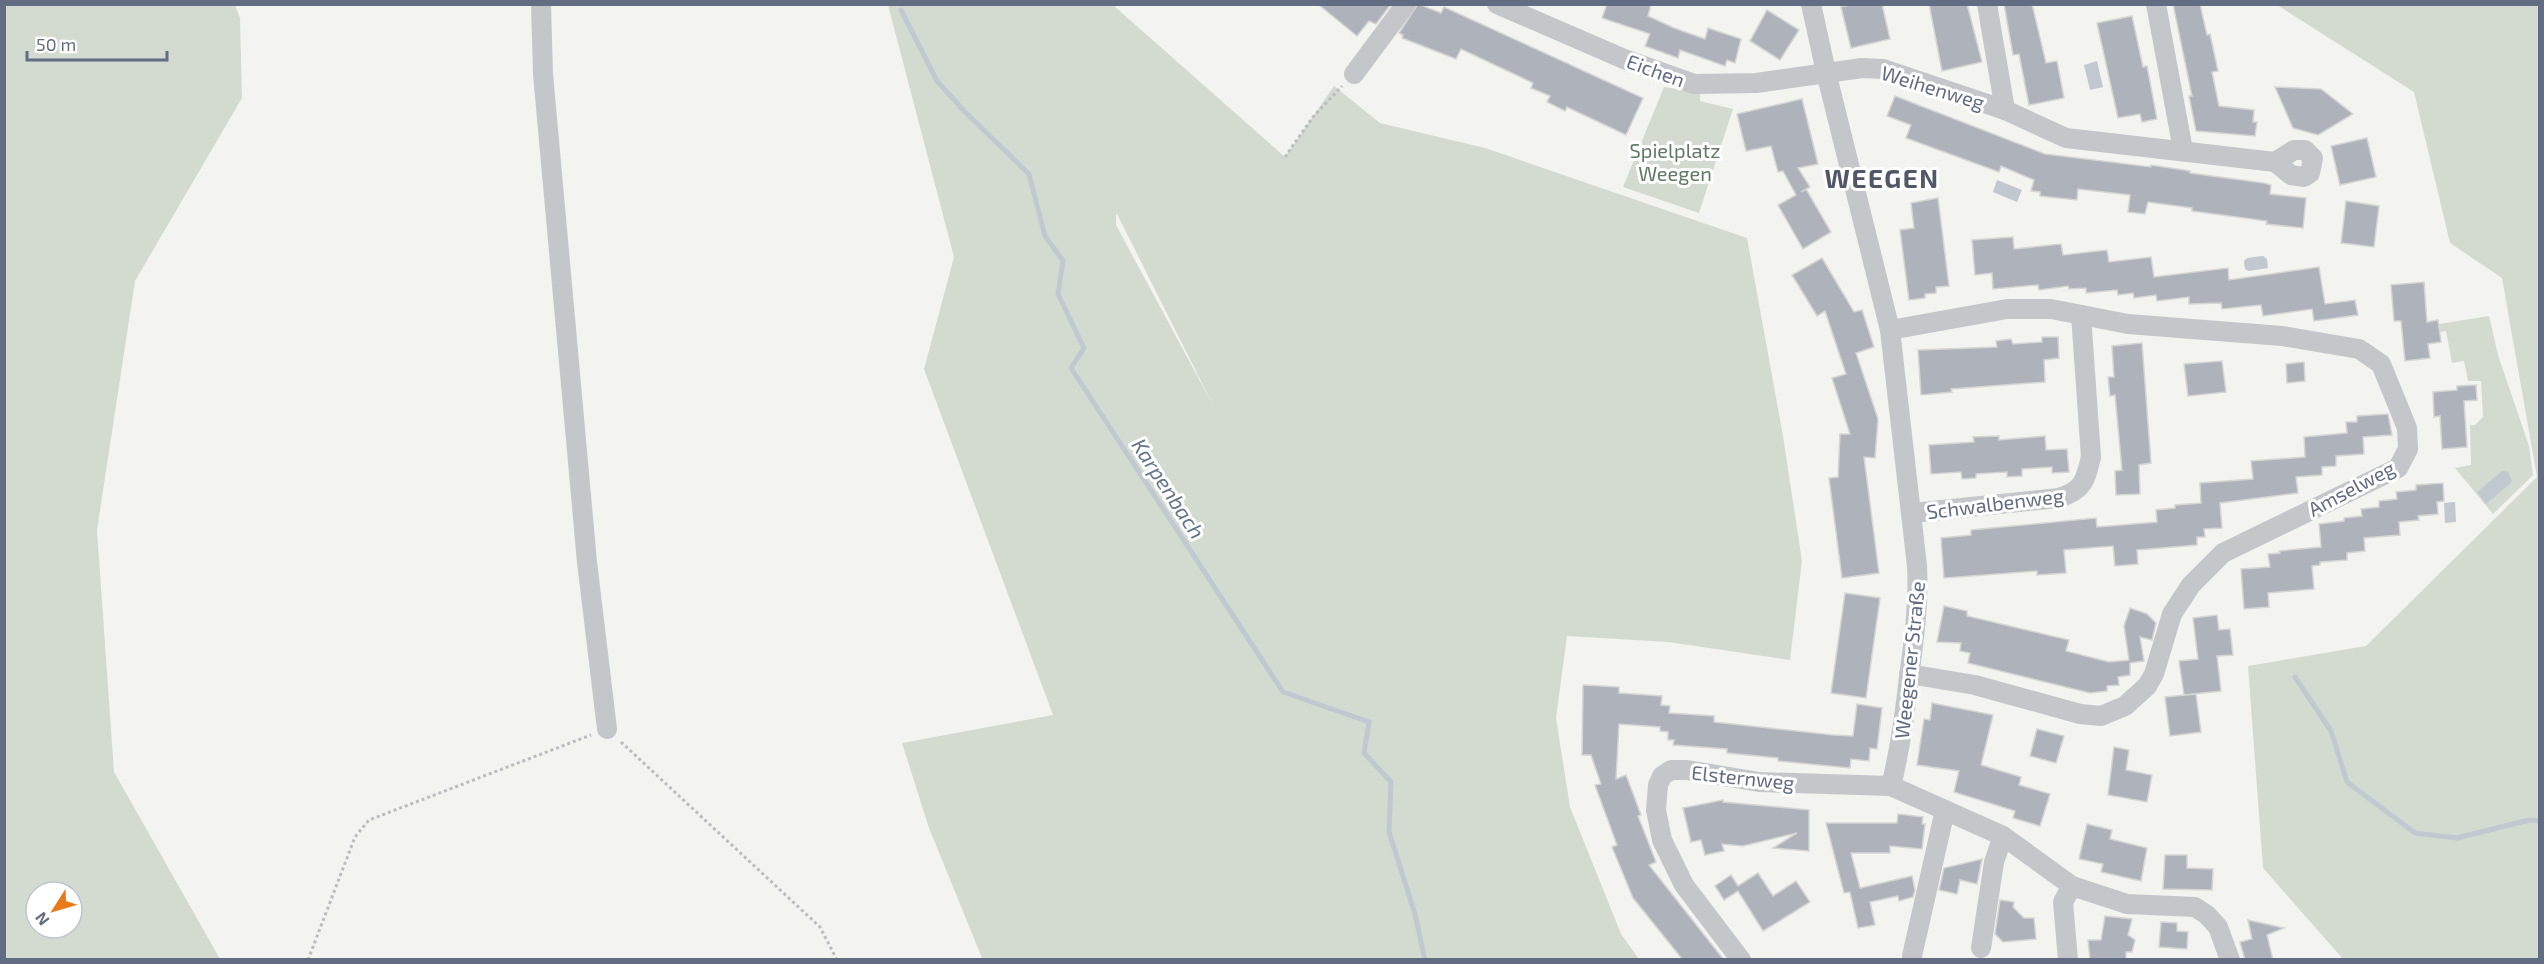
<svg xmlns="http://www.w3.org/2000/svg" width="2544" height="964" font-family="'Exo 2',sans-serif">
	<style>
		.green { fill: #d3dbd1; fill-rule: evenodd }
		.water { fill: #c1c8d0 }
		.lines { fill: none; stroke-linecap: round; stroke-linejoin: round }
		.stream { stroke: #c1c8d0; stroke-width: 5 }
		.building { fill: #aeb2ba; stroke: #d5d5d3; stroke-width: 1.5 }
		.path { stroke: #bbbcbf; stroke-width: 3; stroke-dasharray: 3 3; stroke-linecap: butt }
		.minor { stroke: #c4c6ca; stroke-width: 20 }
		.labels { text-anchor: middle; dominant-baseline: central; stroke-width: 6; stroke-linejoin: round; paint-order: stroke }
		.street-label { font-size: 20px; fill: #626c82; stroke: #fff }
		.park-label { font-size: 20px; fill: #617961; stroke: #fff }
		.water-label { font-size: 21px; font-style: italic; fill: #627487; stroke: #fff }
		.district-label { font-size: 26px; font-weight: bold; letter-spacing: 1.5px; fill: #505867; stroke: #fff }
	</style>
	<rect width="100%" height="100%" fill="#f3f4f0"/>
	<g class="green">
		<path d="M4 5H235L240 18 242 98 135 281 97 530 114 772 220 959H5ZM36 892H72V928H36Z"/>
		<path d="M888 5H1113L1285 157 1334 86 1380 123 1485 148 1747 238 1783 436 1802 561 1790 660 1668 642 1567 636 1556 718 1570 807 1621 934 1639 959 982 958 929 828 902 743 1053 715 924 369 954 257ZM1116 214H1117L1213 405 1116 225Z"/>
		<polygon points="2277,5 2539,5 2539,959 2343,959 2263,868 2248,666 2366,646 2537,477 2502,278 2450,243 2414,92"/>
		<polygon points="1664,87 1700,93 1700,101 1733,109 1699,213 1623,187"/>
		<polygon points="2489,316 2498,355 2529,446 2533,475 2493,514 2455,468 2471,465 2470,425 2475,425 2483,417 2481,381 2468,381 2464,361 2452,363 2446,331 2440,332 2439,324"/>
	</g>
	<g class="water">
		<polygon points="2097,61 2103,87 2090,90 2084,65"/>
		<polygon points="1997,180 2022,190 2017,202 1993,192"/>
		<polygon points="2263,256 2267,259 2268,268 2249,271 2245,269 2244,261 2247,258"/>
		<polygon points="2502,471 2508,472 2512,482 2486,504 2477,492"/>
		<polygon points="2455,502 2456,522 2445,523 2444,503"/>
	</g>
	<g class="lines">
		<g class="stream">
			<polyline points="901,10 937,81 965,112 1029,174 1045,236 1063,261 1058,294 1084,348 1071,368 1283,692 1369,722 1364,753 1391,782 1389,832 1415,914 1425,960"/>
			<polyline points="2295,677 2331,731 2347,782 2415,833 2457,838 2529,820 2540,821"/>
		</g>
	</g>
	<g class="building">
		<polygon points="1318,4 1391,4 1376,24 1369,21 1357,36"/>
		<polygon points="1418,4 1441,13 1444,7 1643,98 1626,135 1567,107 1565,111 1547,102 1550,96 1531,88 1533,83 1461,49 1456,59 1402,38 1403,35 1399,33"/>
		<polygon points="1607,4 1651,4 1648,16 1674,28 1705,39 1708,28 1741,39 1735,63 1727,60 1725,66 1680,50 1678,58 1645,46 1650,34 1602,18"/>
		<polygon points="1853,4 1882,4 1890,39 1851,48 1841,7"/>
		<polygon points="1929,4 1967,4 1982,62 1942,71"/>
		<polygon points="2004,4 2032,4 2046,63 2057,61 2064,98 2029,105 2019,54 2013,55"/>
		<polygon points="2173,4 2200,4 2207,35 2210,34 2218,71 2212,72 2219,106 2254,110 2253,122 2257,122 2255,136 2196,131 2189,96 2192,96"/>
		<polygon points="1767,10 1799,30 1780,60 1750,41"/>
		<polygon points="2132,16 2143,67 2147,66 2157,119 2142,122 2140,114 2118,118 2097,23"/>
		<polygon points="2275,87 2321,89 2353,114 2318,135 2293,128"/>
		<polygon points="1895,96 2045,154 2151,167 2151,165 2190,171 2190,173 2264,183 2271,185 2270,194 2306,198 2303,228 2266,224 2267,221 2192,211 2192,208 2148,202 2145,214 2128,212 2130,195 2078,189 2077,200 2040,196 2040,192 2031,191 2034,180 2001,166 1999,172 1906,138 1911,125 1887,116"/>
		<polygon points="1802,99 1818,164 1798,168 1810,187 1801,192 1806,189 1831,232 1803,249 1778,205 1796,195 1783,171 1778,172 1771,146 1746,151 1737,114"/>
		<polygon points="2367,138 2376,177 2340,185 2331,146"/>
		<polygon points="1938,198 1949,286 1936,287 1936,293 1925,294 1925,298 1909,300 1900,230 1914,228 1911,203"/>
		<polygon points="2346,201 2379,206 2374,247 2341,243"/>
		<polygon points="2013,237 2014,249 2061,244 2063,255 2107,250 2109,262 2151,257 2154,277 2228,268 2229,280 2319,267 2325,304 2355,300 2358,315 2314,321 2312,309 2263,316 2261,305 2222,309 2221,303 2189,304 2189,297 2157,301 2156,295 2134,298 2133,293 2118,295 2117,290 2086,293 2086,288 2069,289 2068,286 2039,290 2038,285 1993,289 1992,273 1975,275 1972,240"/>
		<polygon points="1822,258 1854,312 1862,310 1874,347 1856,353 1878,419 1875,458 1864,457 1879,573 1842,578 1829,478 1838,477 1840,434 1850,434 1832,378 1846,374 1825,311 1817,316 1792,275"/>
		<polygon points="2424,282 2427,322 2438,320 2441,342 2428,344 2430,358 2405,361 2401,321 2394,321 2391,285"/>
		<polygon points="2042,337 2058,337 2059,358 2044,360 2045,382 1951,389 1952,392 1921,395 1918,350 1997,347 1996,341 2011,339 2013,344 2042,342"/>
		<polygon points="2142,343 2151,463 2139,465 2140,494 2116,495 2115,471 2122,470 2115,395 2110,396 2108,377 2114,377 2112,346"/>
		<polygon points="2222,361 2226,392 2188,396 2184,364"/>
		<polygon points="2304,362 2305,381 2287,383 2286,364"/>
		<polygon points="2476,385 2477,400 2464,401 2467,447 2442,449 2440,416 2434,417 2433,392 2457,390 2457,386"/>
		<polygon points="2388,414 2392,435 2363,437 2364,454 2336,456 2336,466 2322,467 2322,475 2296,477 2298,493 2220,503 2222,528 2204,529 2205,537 2197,537 2197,545 2137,550 2138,564 2115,566 2113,546 2064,550 2066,573 2037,575 2037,571 1944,578 1941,538 1971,535 1971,530 2096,518 2097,527 2157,522 2156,510 2175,508 2175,505 2201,503 2200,483 2253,479 2251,461 2305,457 2304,437 2347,433 2346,422 2357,422 2357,416"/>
		<polygon points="1999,436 1999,440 2045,436 2046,450 2067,449 2069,472 2052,473 2052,467 2022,469 2022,476 2007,477 2007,472 1976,474 1976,478 1962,479 1961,472 1931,474 1929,445 1974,442 1973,437"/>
		<polygon points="2443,483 2444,501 2437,502 2438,514 2418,516 2419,520 2399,522 2400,535 2364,538 2365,551 2347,553 2347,560 2320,562 2320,565 2312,566 2314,589 2268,593 2269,607 2244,609 2241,569 2270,567 2268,554 2280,553 2279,551 2321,547 2319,524 2344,521 2344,518 2362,516 2361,509 2379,507 2379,501 2397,499 2396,492 2416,490 2416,485"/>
		<polygon points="1845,593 1880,598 1866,698 1831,693"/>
		<polygon points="1944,606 1967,611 1967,616 2069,640 2066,651 2109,662 2129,660 2124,626 2130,608 2147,614 2156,623 2152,640 2140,637 2144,661 2130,663 2130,675 2118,677 2119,685 2107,686 2107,691 2090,693 1968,663 1970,653 1960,651 1961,643 1937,642"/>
		<polygon points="2217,615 2219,630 2230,629 2233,655 2217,656 2221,691 2184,695 2179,661 2198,659 2193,618"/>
		<polygon points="1583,685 1619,687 1619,693 1662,696 1661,705 1670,706 1669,713 1714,716 1714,722 1833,735 1853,736 1857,704 1882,708 1877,749 1870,748 1869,761 1851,759 1850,768 1778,761 1778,758 1727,753 1727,749 1673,745 1674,740 1668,740 1668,732 1660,731 1660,727 1619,724 1616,779 1626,775 1641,815 1638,816 1656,862 1649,865 1724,960 1683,960 1633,898 1612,847 1617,845 1595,785 1601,784 1591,755 1582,755"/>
		<polygon points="2196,694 2201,732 2170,736 2165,697"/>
		<polygon points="1932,703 1993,715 1981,765 2021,777 2019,785 2050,794 2040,826 2013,818 2015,811 1954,792 1959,771 1917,765 1924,719 1930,720"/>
		<polygon points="2037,729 2064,736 2056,763 2030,756"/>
		<polygon points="2114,747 2129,750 2126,770 2152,775 2147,802 2108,795"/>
		<polygon points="1723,800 1723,802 1809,810 1809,851 1773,848 1797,833 1743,846 1722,844 1724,851 1705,855 1701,840 1691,842 1683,808"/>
		<polygon points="1898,814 1923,817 1922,824 1925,824 1922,849 1890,846 1890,853 1851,853 1860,888 1912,876 1915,890 1913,897 1899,901 1898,896 1870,902 1875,925 1858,928 1850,892 1844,893 1826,823 1897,823"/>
		<polygon points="2087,824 2112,830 2110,839 2147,848 2141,881 2101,872 2103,864 2079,859"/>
		<polygon points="2165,855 2187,855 2187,868 2213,869 2212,890 2163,889"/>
		<polygon points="1982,859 1977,884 1960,880 1957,894 1939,890 1944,868"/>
		<polygon points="1758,873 1773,896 1796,881 1810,902 1763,931 1738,891 1724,900 1715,886 1731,875 1738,886"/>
		<polygon points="2000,900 2014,902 2013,907 2024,918 2034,918 2036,939 2003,942 1995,934"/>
		<polygon points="2105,916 2132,919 2128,935 2135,940 2132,952 2126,952 2126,960 2090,960 2088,940 2101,940"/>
		<polygon points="2248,920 2284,928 2267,935 2273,960 2245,960 2240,942 2252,939"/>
		<polygon points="2161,922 2177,923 2177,931 2188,932 2187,949 2159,947"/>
	</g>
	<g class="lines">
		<g class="path">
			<polyline points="1285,157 1313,117 1342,86"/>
			<polyline points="621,742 820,927 837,960"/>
			<polyline points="308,960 355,837 369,820 591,735"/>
		</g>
		<g class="minor">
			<polyline points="541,4 543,74 587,562 607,729"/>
			<polyline points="1497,4 1624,59 1694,84 1756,83 1862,68 1883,69 2005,110 2066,138 2275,162 2291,175 2304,177 2310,173 2313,158 2305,150 2294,150 2275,162"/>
			<path d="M1811 4 1826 72 1890 330 1917 566C1919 604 1914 639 1909 677 1905 714 1900 750 1891 786"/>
			<polyline points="1987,4 2005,110"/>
			<polyline points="2156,4 2183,150"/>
			<polyline points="1354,74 1406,4"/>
			<polyline points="1890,330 2007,309 2051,309 2128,324 2282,336 2359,349 2381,364 2407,428 2408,449 2398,468 2223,553 2191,585 2172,614 2154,674 2147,686 2125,706 2101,716 2080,714 1975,685 1909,674"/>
			<path d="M1912 513 2059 498C2083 490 2085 482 2091 457L2081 315"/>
			<polyline points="1981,948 1994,862 2003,836"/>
			<polyline points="1912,956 1945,810"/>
			<polyline points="1741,960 1684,885 1662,840 1656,810 1658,785 1662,776 1671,770 1687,770 1759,782 1891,786 2003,836 2072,886 2127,904 2195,907 2207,915 2218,927 2230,960"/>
			<polyline points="2068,960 2063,902 2072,886"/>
		</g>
	</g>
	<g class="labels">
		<g class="street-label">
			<text transform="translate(1656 70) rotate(20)">Eichen</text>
			<text transform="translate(1933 87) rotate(17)">Weihenweg</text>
			<text transform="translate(2351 488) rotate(-28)">Amselweg</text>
			<text transform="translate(1995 503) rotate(-7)">Schwalbenweg</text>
			<text transform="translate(1909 660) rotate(-84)">Weegener Straße</text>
			<text transform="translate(1743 777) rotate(6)">Elsternweg</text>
		</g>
		<g class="park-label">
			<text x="1675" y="150">Spielplatz<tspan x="1675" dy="23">Weegen</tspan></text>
		</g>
		<g class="water-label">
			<text transform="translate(1169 488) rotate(57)">Karpenbach</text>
		</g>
		<g class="district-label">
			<text x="1882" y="177">WEEGEN</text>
		</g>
	</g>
	<rect width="2544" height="964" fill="none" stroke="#626c82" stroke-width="12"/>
	<g transform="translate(54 910) rotate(233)"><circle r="28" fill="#ffffff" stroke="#c0c4cd" stroke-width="1.5"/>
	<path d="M0-4.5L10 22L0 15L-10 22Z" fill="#ea791a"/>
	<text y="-9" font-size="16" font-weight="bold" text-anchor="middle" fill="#626c82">N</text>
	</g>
	<path d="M27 51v9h140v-9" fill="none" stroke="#626c82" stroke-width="3"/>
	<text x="36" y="51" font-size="18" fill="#626c82" stroke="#ffffff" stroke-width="4.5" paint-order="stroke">50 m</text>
</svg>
